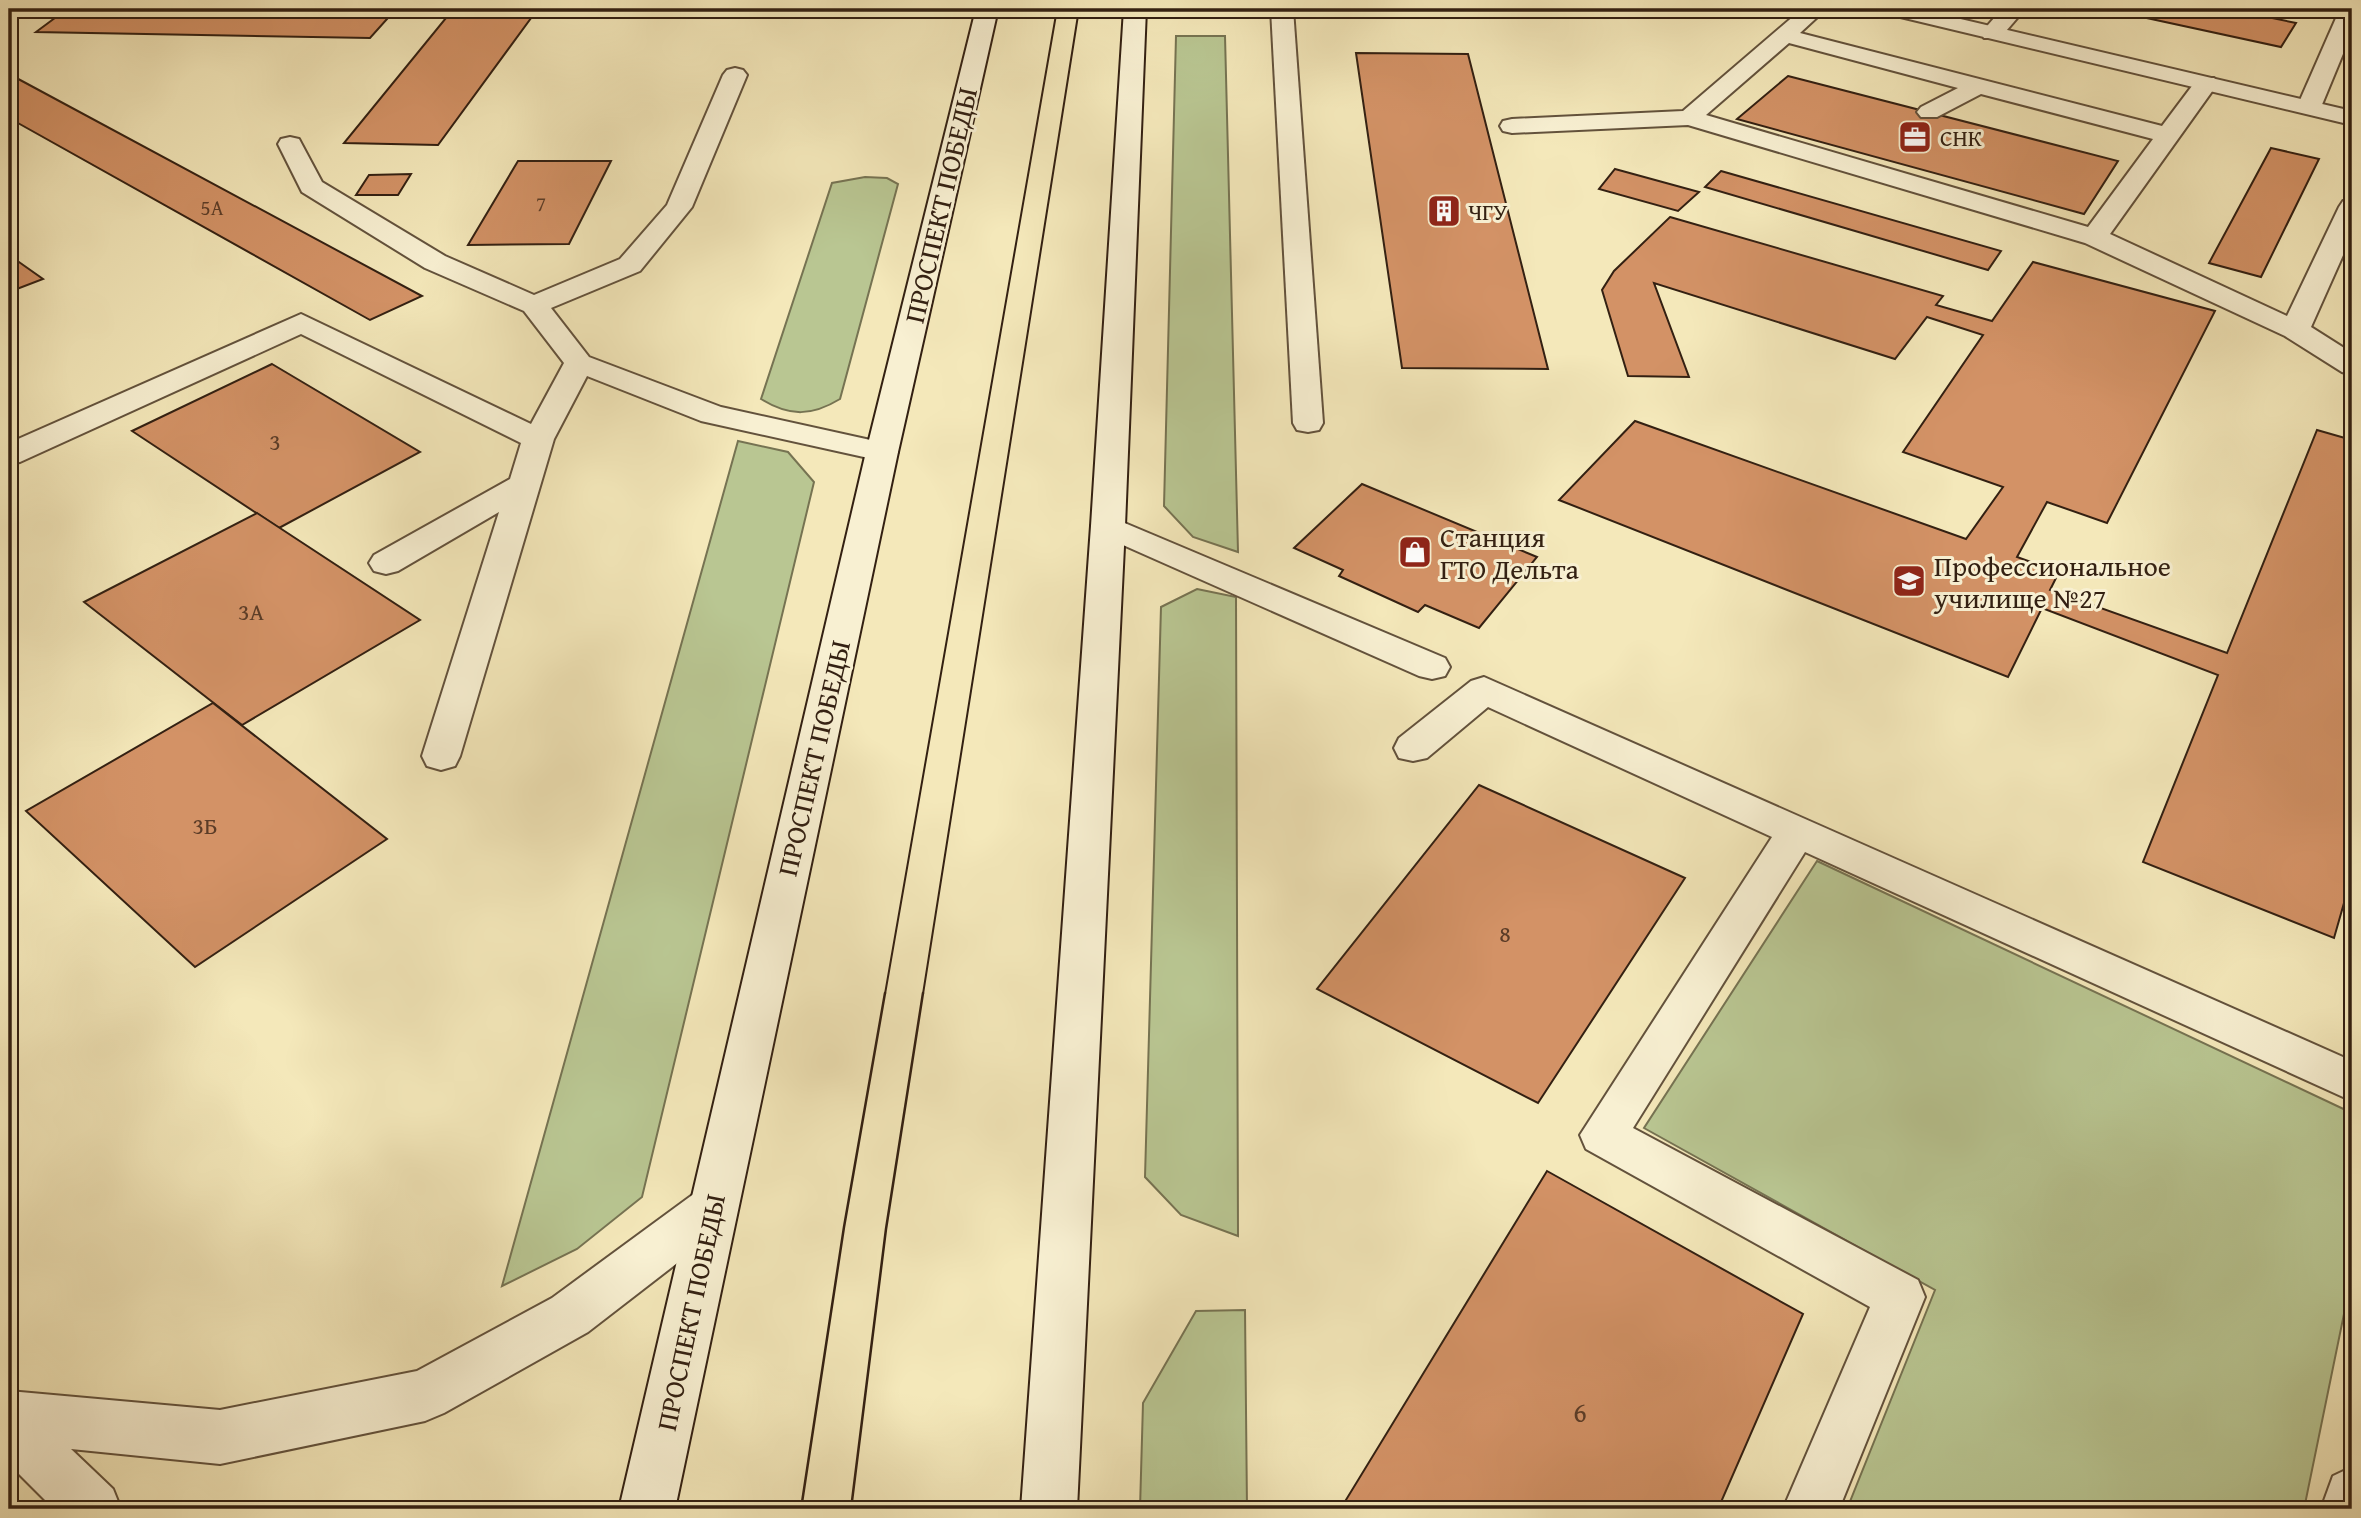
<svg xmlns="http://www.w3.org/2000/svg" width="2361" height="1518" font-family="'Gentium Book Plus',serif">
	<style>
		.green { fill: #b9c692; stroke: #767352; stroke-width: 2 }
		.building { fill: #d39266; stroke: #332012; stroke-width: 2 }
		.lines { fill: none; stroke-linecap: round; stroke-linejoin: round }
		.service-casing { stroke: #63523c; stroke-width: 4 }
		.minor-casing { stroke: #63523c; stroke-width: 4 }
		.secondary-casing { stroke: #332012; stroke-width: 4 }
		.service { fill: #f8f0d2; fill-rule: evenodd }
		.minor { fill: #f8f0d2; fill-rule: evenodd }
		.secondary { fill: #f8f0d2; fill-rule: evenodd }
		.tram-far1 { stroke: #332012; stroke-width: 2 }
		.tram { stroke: #332012; stroke-width: 2.5 }
		.labels { text-anchor: middle; dominant-baseline: central; stroke-width: 6; stroke-linejoin: round; paint-order: stroke }
		.far-number-label { font-size: 21px; fill: #5b3c27 }
		.far-poi-label { font-size: 23px; fill: #332012; stroke: #f8f0d2; text-anchor: start }
		.number-label { font-size: 24px; fill: #5b3c27 }
		.street-label { font-size: 28px; fill: #332012; stroke: #f8f0d2 }
		.poi-label { font-size: 28px; fill: #332012; stroke: #f8f0d2; text-anchor: start }
		.near-number-label { font-size: 28px; fill: #5b3c27 }
	</style>
	<rect width="100%" height="100%" fill="#f4e8ba"/>
	<filter id="stains"><feTurbulence type="fractalNoise" baseFrequency=".00286" numOctaves="4"/><feColorMatrix values="0 0 0 0 .2 0 0 0 0 .09 0 0 0 0 .02 0 0 0 .5 -.17"/></filter>
	<radialGradient id="worn" r=".72"><stop offset=".6" stop-color="#630" stop-opacity="0"/><stop offset="1" stop-color="#630" stop-opacity=".3"/></radialGradient>
	<g class="green">
		<polygon points="1176,36 1225,36 1238,552 1193,537 1164,506"/>
		<path d="M865 177 887 178 898 184 840 399C812 416 790 417 761 399L832 183Z"/>
		<polygon points="738,441 788,452 814,482 642,1197 577,1249 502,1286"/>
		<polygon points="1197,589 1236,597 1238,1236 1181,1215 1145,1177 1161,607"/>
		<polygon points="1817,861 2352,1113 2352,1275 2304,1509 1847,1509 1935,1290 1644,1128"/>
		<polygon points="1245,1310 1247,1509 1140,1509 1143,1403 1196,1311"/>
	</g>
	<g class="building">
		<polygon points="67,9 396,9 370,38 36,32"/>
		<polygon points="2105,9 2228,9 2296,23 2281,47"/>
		<polygon points="450,13 534,14 438,145 344,143"/>
		<polygon points="1356,53 1468,54 1548,369 1402,368"/>
		<polygon points="9,74 422,296 370,320 9,118"/>
		<polygon points="1788,76 2118,161 2084,214 1737,119"/>
		<polygon points="2271,148 2319,159 2261,277 2209,263"/>
		<polygon points="518,161 611,161 569,244 468,245"/>
		<polygon points="1615,169 1699,192 1678,211 1599,189"/>
		<polygon points="1721,171 2001,251 1988,270 1705,187"/>
		<polygon points="411,174 398,195 356,195 369,175"/>
		<polygon points="1670,217 1943,296 1936,305 1992,321 2033,262 2215,311 2107,523 2047,502 2017,557 2059,572 2050,590 2227,653 2317,430 2352,440 2352,875 2334,938 2143,862 2218,675 2042,608 2008,677 1559,500 1635,421 1966,539 2003,487 1903,452 1983,335 1927,317 1895,359 1654,283 1689,377 1628,376 1602,290 1614,271"/>
		<polygon points="9,255 43,279 9,292"/>
		<polygon points="272,364 420,452 279,528 132,431"/>
		<polygon points="1362,484 1537,557 1479,628 1425,605 1418,612 1339,576 1343,570 1294,548"/>
		<polygon points="257,513 420,620 242,725 84,602"/>
		<polygon points="213,703 387,839 195,967 26,811"/>
		<polygon points="1479,785 1685,878 1538,1103 1317,989"/>
		<polygon points="1547,1171 1803,1314 1718,1509 1343,1509 1341,1508"/>
	</g>
	<g class="lines">
		<defs>
			<g id="service">
				<polygon points="1271,9 1293,9 1323,423 1319,430 1308,432 1297,430 1293,423"/>
				<path d="M1802 9H1826L1800 33 2162 126 2198 78H2214L2218 83 2110 234 2287 316 2339 207 2343 201 2352 199V235L2311 327 2352 353V375L2342 372 2285 336 2085 243 1688 125 1512 133 1503 131 1500 126 1503 121 1512 119 1683 111ZM1789 43 1958 88 1921 107 1917 112 1921 117H1937L1981 94 2153 139 2088 227 1706 115Z"/>
				<polygon points="2002,9 2025,9 2000,38 1984,38 1981,33"/>
				<polygon points="2340,9 2352,9 2352,32 2321,107 2317,112 2301,112 2297,107"/>
				<polygon points="735,68 743,70 747,75 692,207 640,271 551,308 589,357 721,407 893,445 898,452 893,459 882,461 701,421 587,376 554,439 460,756 455,766 441,770 427,766 422,756 499,512 398,571 386,574 374,571 369,563 374,555 510,479 521,443 301,334 20,462 9,464 9,443 301,314 531,424 564,363 524,311 425,268 302,192 278,144 281,139 290,137 299,139 322,182 445,256 534,295 620,259 667,205 723,75 727,70"/>
				<polygon points="1108,516 1445,658 1450,667 1445,676 1432,679 1419,676 1096,533 1091,526 1096,519"/>
				<polygon points="1484,677 2352,1061 2352,1101 1805,852 1633,1128 1918,1280 1925,1297 1839,1509 1783,1509 1870,1307 1586,1149 1580,1135 1772,837 1488,707 1427,758 1413,761 1399,758 1394,748 1399,738 1471,681"/>
				<polygon points="2352,1467 2352,1509 2321,1509 2333,1476"/>
			</g>
			<g id="minor">
				<polygon points="1881,9 1918,9 2352,111 2352,125 1892,15 1884,14"/>
				<polygon points="712,1186 729,1193 736,1208 729,1223 588,1332 444,1413 425,1421 220,1464 71,1449 113,1489 121,1509 54,1509 9,1464 9,1391 220,1410 417,1371 552,1298 695,1193"/>
			</g>
			<g id="secondary">
				<polygon points="976,9 998,9 898,452 675,1509 619,1509 866,452"/>
				<polygon points="1124,9 1146,9 1125,526 1077,1509 1021,1509 1091,526"/>
			</g>
		</defs>
		<use href="#service" class="service-casing"/>
		<use href="#minor" class="minor-casing"/>
		<use href="#secondary" class="secondary-casing"/>
		<use href="#service" class="service"/>
		<use href="#minor" class="minor"/>
		<use href="#secondary" class="secondary"/>
		<g class="tram-far1">
			<polyline points="885,994 1057,9"/>
			<polyline points="923,994 1079,9"/>
		</g>
		<g class="tram">
			<polyline points="801,1509 844,1227 885,993"/>
			<polyline points="851,1509 886,1229 923,993"/>
		</g>
	</g>
	<defs>
		<symbol id="office-square" viewBox="-11 -11 22 22"><rect x="-9" y="-9" width="18" height="18" rx="4" fill="#8f2418" stroke="#f8f0d2"/><path d="M-6-3h4V-5.5h4V-3h4V5H-6ZM-1-4.5V-3h2v-1.5ZM-6 0V1H6V0Z" fill="#fff"/></symbol>
		<symbol id="building-square" viewBox="-11 -11 22 22"><rect x="-9" y="-9" width="18" height="18" rx="4" fill="#8f2418" stroke="#f8f0d2"/><path d="M-4-6H4V6H1V3H-1V6H-4ZM-2.5-4.3h1.7v1.8h-1.7ZM.8-4.3h1.7v1.8H.8ZM-2.5-1h1.7V.8h-1.7ZM.8-1h1.7V.8H.8Z" fill="#fff"/></symbol>
		<symbol id="shop-square" viewBox="-11 -11 22 22"><rect x="-9" y="-9" width="18" height="18" rx="4" fill="#8f2418" stroke="#f8f0d2"/><path d="M-5-2.5h2.3a2.7 3.5 0 0 1 5.4 0H5L5.5 6h-11ZM-1.5-2.5h3a1.5 2.3 0 0 0-3 0Z" fill="#fff"/></symbol>
		<symbol id="university-square" viewBox="-11 -11 22 22"><rect x="-9" y="-9" width="18" height="18" rx="4" fill="#8f2418" stroke="#f8f0d2"/><path d="M0-5L7-2L0 1L-7-2ZM-4 1L0 2.5L4 1V4Q0 6-4 4Z" fill="#fff"/></symbol>
	</defs>
	<g fill-rule="evenodd">
		<use href="#office-square" x="1896" y="118" width="38" height="38"/>
		<use href="#building-square" x="1425" y="192" width="38" height="38"/>
		<use href="#shop-square" x="1396" y="533" width="38" height="38"/>
		<use href="#university-square" x="1890" y="562" width="38" height="38"/>
	</g>
	<g class="labels">
		<g class="far-number-label">
			<text x="541" y="203">7</text>
			<text x="212" y="207">5А</text>
		</g>
		<g class="far-poi-label">
			<text x="1940" y="137">СНК</text>
			<text x="1468" y="211">ЧГУ</text>
		</g>
		<g class="number-label">
			<text x="275" y="441">3</text>
			<text x="251" y="611">3А</text>
			<text x="205" y="825">3Б</text>
			<text x="1505" y="933">8</text>
		</g>
		<g class="street-label">
			<text transform="translate(940 205) rotate(-77)">ПРОСПЕКТ ПОБЕДЫ</text>
			<text transform="translate(813 758) rotate(-77)">ПРОСПЕКТ ПОБЕДЫ</text>
			<text transform="translate(690 1312) rotate(-78)">ПРОСПЕКТ ПОБЕДЫ</text>
		</g>
		<g class="poi-label">
			<text x="1440" y="536">Станция<tspan x="1440" dy="32">ГТО Дельта</tspan></text>
			<text x="1934" y="565">Профессиональное<tspan x="1934" dy="32">училище №27</tspan></text>
		</g>
		<g class="near-number-label">
			<text x="1580" y="1411">6</text>
		</g>
	</g>
	<rect width="2361" height="1518" fill="none" stroke="#f4e8ba" stroke-width="35"/>
	<rect x="10" y="10" width="2340" height="1497" fill="none" stroke="#332012" stroke-width="3.5"/>
	<rect x="18" y="18" width="2326" height="1483" fill="none" stroke="#332012" stroke-width="2"/>
	<rect width="100%" height="100%" filter="url(#stains)"/>
	<rect width="100%" height="100%" fill="url(#worn)"/>
</svg>
